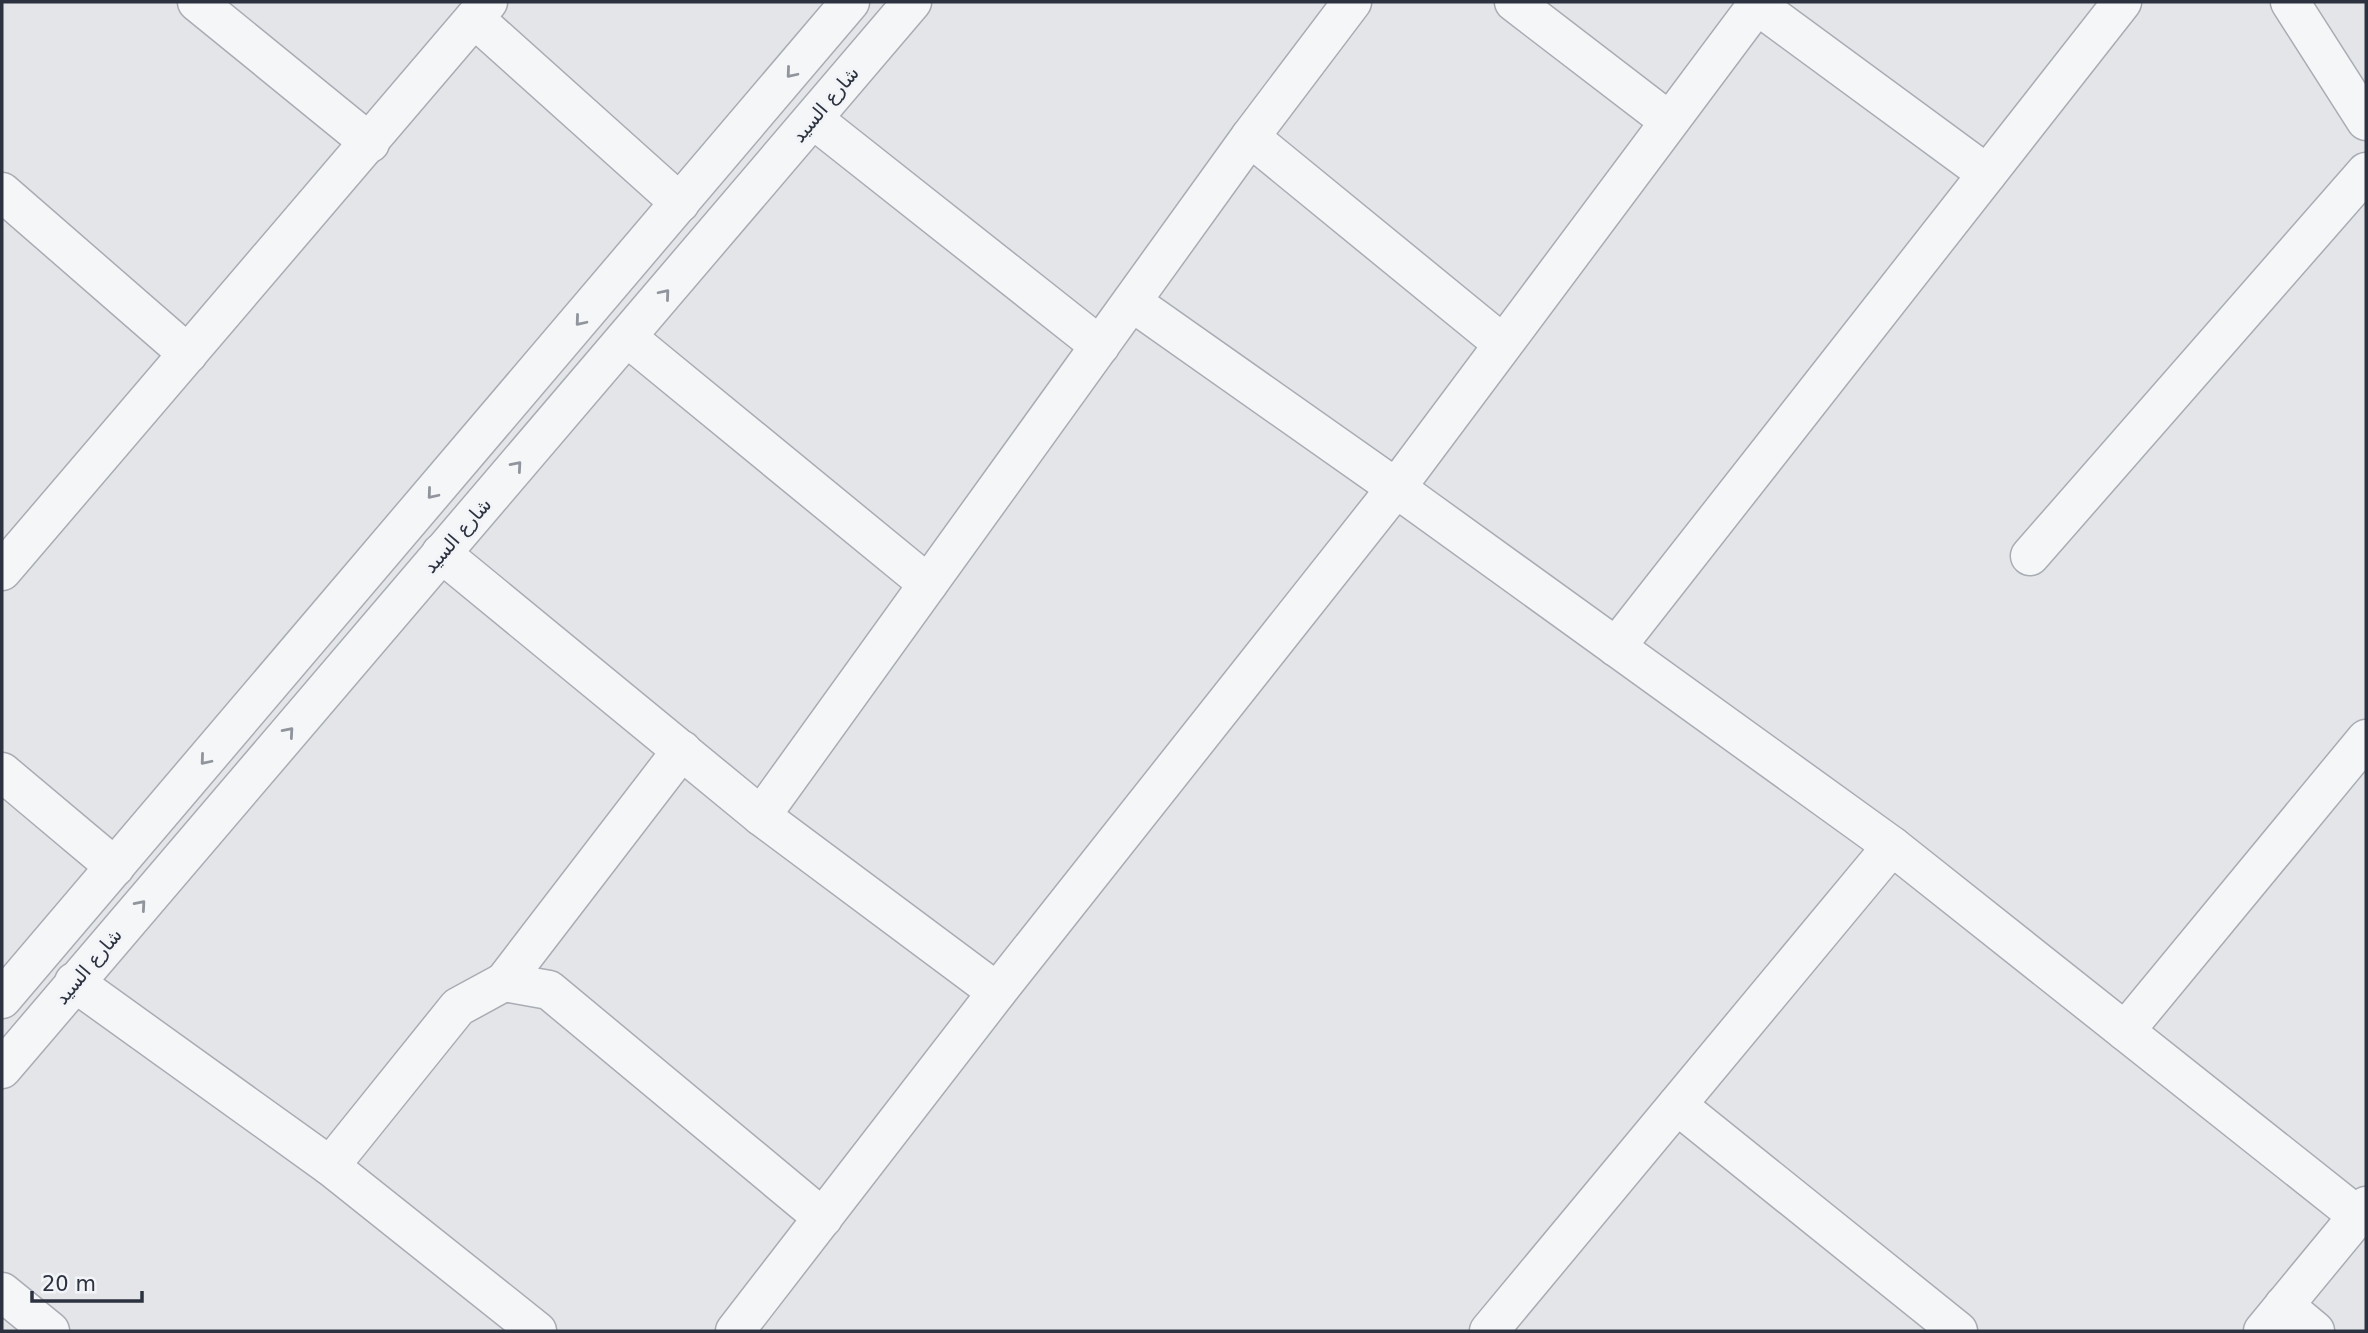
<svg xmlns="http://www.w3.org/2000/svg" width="2368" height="1333" font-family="'DejaVu Sans',Cairo,sans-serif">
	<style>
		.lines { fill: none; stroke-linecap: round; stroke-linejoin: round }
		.minor-casing { stroke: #a8acb3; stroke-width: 41 }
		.tertiary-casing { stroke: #a8acb3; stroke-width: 41 }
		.minor { stroke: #f5f6f8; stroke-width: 38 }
		.tertiary { stroke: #f5f6f8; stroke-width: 38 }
		.oneway { stroke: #90949c }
		.labels { text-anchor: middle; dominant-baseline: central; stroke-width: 6; stroke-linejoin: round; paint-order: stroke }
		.street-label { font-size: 19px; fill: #2c323f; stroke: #f2f4f7 }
	</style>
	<rect width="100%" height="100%" fill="#e3e5e9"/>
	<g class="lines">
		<defs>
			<g id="minor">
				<polyline points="197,2 370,143"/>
				<polyline points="1514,2 1669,121"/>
				<polyline points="2290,2 2366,121"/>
				<polyline points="1757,5 1987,174"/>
				<polyline points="475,19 680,203"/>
				<polyline points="813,119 1100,346"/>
				<polyline points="1250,137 1503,344"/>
				<polyline points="2,192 188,354"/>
				<polyline points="1132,302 1396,488 1759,2"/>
				<polyline points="628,338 928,584"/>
				<polyline points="441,553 761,816 997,992"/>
				<polyline points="2030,556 2366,172"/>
				<polyline points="2,571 488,2"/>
				<polyline points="1616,647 2122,2"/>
				<polyline points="2,772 115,867"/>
				<polyline points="761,816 1250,137 1352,2"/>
				<polyline points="74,982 330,1166 537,1331"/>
				<polyline points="504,982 682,750"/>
				<polyline points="2125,1031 2366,739"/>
				<polyline points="1677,1105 1958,1331"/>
				<polyline points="330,1166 458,1007 504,982 549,990 823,1218"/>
				<polyline points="2,1292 50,1331"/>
				<polyline points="2284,1305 2315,1331"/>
				<polyline points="735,1331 997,992 1396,488 1892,846 2358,1216"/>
				<polyline points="1489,1331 1892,846"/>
				<polyline points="2263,1331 2366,1206"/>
			</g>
			<g id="tertiary">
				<polyline points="2,999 850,2"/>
				<polyline points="2,1069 912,2"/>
			</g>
		</defs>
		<use href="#minor" class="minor-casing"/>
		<use href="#tertiary" class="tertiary-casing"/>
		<use href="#minor" class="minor"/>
		<use href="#tertiary" class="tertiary"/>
	</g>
	<defs><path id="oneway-chevron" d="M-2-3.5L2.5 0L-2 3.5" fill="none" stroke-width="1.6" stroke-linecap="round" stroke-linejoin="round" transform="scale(1.75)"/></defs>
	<g class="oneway">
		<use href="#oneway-chevron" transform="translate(791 73) rotate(130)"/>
		<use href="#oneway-chevron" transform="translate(665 294) rotate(-50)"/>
		<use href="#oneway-chevron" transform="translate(580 321) rotate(130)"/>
		<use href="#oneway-chevron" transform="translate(517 466) rotate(-49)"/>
		<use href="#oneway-chevron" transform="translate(432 494) rotate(130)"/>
		<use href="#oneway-chevron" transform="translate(289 732) rotate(-49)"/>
		<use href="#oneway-chevron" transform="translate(205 760) rotate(130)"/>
		<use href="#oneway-chevron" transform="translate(141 905) rotate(-49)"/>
	</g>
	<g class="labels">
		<g class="street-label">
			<text transform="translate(825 104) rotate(-50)">شارع السيد</text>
			<text transform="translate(457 535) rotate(-49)">شارع السيد</text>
			<text transform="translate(88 966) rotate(-50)">شارع السيد</text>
		</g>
	</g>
	<rect width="2368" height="1333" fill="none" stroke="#2c323f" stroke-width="7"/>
	<path d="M32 1291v10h110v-10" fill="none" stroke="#2c323f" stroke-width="3.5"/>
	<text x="42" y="1291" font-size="21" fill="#2c323f" stroke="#f2f4f7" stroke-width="5" paint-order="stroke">20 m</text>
</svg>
